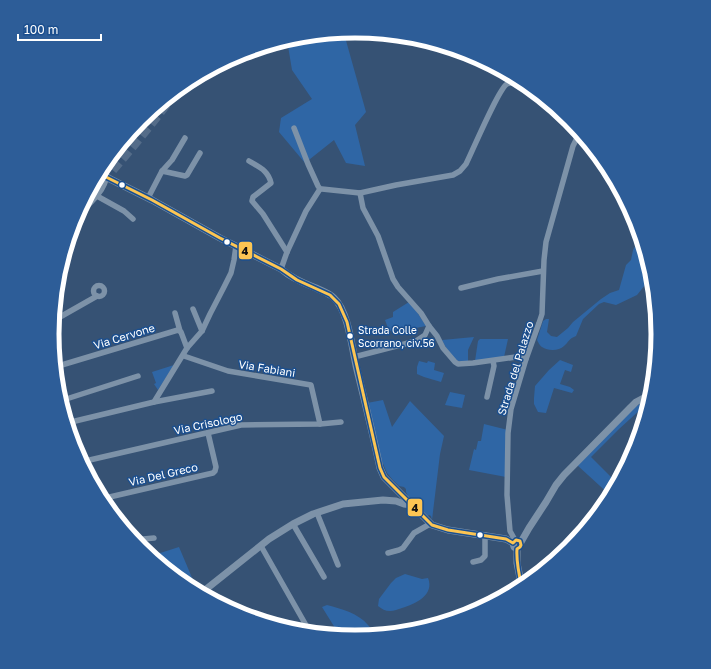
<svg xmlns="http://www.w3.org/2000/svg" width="711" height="669" font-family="'Golos Text',sans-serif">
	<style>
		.green { fill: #2f66a5 }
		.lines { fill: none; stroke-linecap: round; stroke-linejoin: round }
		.trunk-tunnel { stroke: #546c89; stroke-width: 10; stroke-dasharray: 10 5; stroke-linecap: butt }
		.minor { stroke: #7d92a8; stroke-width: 5.5 }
		.tertiary { stroke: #7d92a8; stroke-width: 7 }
		.bus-1-casing { stroke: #1b4f8f; stroke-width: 6 }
		.bus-1 { stroke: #fcc553; stroke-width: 3 }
		.bus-dot { fill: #fff; stroke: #1b4f8f; stroke-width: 1.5 }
		.labels { text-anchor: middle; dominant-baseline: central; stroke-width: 3; stroke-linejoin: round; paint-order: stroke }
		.bus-label { font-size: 10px; fill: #fff; stroke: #1b4f8f; text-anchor: start }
		.street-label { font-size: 11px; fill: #fff; stroke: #1b4f8f }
		.rim { fill: none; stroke: #fff; stroke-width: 5 }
		.line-badge { stroke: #1b4f8f; stroke-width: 1.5 }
		.pale-badge-label { font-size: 11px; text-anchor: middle; font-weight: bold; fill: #111 }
	</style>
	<rect width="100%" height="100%" fill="#365274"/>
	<g class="green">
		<polygon points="338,33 339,39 345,37 366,112 355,125 365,166 346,163 334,140 305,163 279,132 281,118 312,99 292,70 287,40 297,37"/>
		<path d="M639 229 647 256 645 285 637 295 616 305 604 302 599 304 583 319 576 336C568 339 569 342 564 346 559 351 548 351 542 347 540 346 538 342 537 340L543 321 546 319H549L547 332 551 336 557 337 568 328 573 322 601 299 610 293 619 290 626 265 631 260 633 250 638 241Z"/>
		<polygon points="409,302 417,312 426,326 416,328 389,331 385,320 393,317 393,312"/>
		<path d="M474 337 468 350V361C464 361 461 362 458 361 451 358 445 346 442 340Z"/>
		<polygon points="480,339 508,339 504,357 475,361 478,341"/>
		<polygon points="560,360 573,365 571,372 565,370 560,384 570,387 574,390 572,393 554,388 546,413 538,412 534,404 534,398 535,386 549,370"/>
		<polygon points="419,361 427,363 428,361 435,363 434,370 444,373 441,382 424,377 417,374 417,367"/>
		<polygon points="174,365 158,390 154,384 156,383 152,372"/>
		<polygon points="450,392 465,395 462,408 445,405"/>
		<polygon points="652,396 650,403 641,409 619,429 591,457 618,484 611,496 577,465 632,409"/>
		<polygon points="383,400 392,427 410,401 444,436 440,454 432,520 431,516 429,515 428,516 408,496 406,492 406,489 404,487 399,486 392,479 387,473 381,459 367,403"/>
		<polygon points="484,424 508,430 506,477 469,470 474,449 476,450 478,441 481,441"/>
		<polygon points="179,547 193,580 188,583 192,589 187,587 164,568 157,554"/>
		<polygon points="545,561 549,566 524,587 522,575"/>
		<path d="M405 574 422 579 428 578C435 595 415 604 402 608 398 609 394 611 390 611 385 611 382 609 378 606L379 599 391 583 396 578Z"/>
		<path d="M327 605C342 609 358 613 368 625 371 628 373 632 375 636L355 638 340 636 322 607Z"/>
	</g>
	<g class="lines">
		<path class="trunk-tunnel" d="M83 204C115 167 147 130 176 91"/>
		<g class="minor">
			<path d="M294 128 308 164 318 186 320 189H322L360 193 396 185 453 175 460 171 466 164C472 152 499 88 507 84 511 82 518 82 523 81"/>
			<path d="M249 161C259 167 268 170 271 183L253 197 252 201 263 214 287 252"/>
			<polyline points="162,171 185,176 187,175 200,153"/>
			<polyline points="360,193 363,208 378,236 393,279 398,287 421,313 429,326 437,336 443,348 455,362 458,364 473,363 516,357 526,359"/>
			<polyline points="97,196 124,211 133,219"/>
			<polyline points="148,198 162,171 172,160 185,138"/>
			<path d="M76 217C85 208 107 190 106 176 105 173 104 169 103 166"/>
			<polyline points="281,269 287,252 306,211 320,189"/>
			<circle cx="99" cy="291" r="5.5"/>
			<polyline points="461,288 498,279 543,271"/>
			<polyline points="193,309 202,331"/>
			<polyline points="175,313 180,331"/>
			<polyline points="53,321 97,296"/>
			<polyline points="184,356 228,371 311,385 320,424"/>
			<polyline points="354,357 416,341 425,335 429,326"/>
			<polyline points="55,367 178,330 181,332 187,348"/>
			<polyline points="487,397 494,366 493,361"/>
			<polyline points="60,401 138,376"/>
			<polyline points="154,402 212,391"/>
			<polyline points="67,423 154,402 187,348 202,331 210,314 224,287 231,273 234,260 236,246"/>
			<polyline points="81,462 241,425 320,424 341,422"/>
			<polyline points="101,499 213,473 215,471 216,467 208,433"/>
			<polyline points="317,513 338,565"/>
			<polyline points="293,524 324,577"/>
			<polyline points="133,540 154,538"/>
			<polyline points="515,540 510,531 507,495 508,433 511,409 526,359 539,323 542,314 544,260 546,242 573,146 580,132"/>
			<polyline points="261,546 311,634"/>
			<polyline points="388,553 399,550 403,548 414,533 430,524"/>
			<polyline points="473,562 481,560 485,556 485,535"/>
		</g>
		<g class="tertiary">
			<path d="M100 172 106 177 152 200 220 238 281 269C291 278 303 283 316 288 322 291 329 293 334 298 349 312 352 350 357 370 365 402 373 435 380 468L384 477 432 525 448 530 506 539 513 543"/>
			<polyline points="521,542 529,528 546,502 556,485 564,475 629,409 636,402 653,393"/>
			<polyline points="513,543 514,547 517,549 517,563 522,588"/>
			<polyline points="200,594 269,539 293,524 313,514 343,504 383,500 396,501 404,504 412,505"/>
		</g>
		<defs>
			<path id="bus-1" d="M100 172 106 177 152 200 220 238 281 269 297 280 330 295 339 304 347 322 380 468 384 477 432 525 448 530 506 539 513 543 516 540 520 541 521 545 520 547 517 549C516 562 519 575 522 588"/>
		</defs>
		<use href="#bus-1" class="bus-1-casing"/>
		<use href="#bus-1" class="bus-1"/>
	</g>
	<g class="bus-dot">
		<circle cx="122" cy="185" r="3.5"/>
		<circle cx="227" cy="242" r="3.5"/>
		<circle cx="350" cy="336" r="3.5"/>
		<circle cx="480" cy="535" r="3.5"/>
	</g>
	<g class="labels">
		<g class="bus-label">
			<text x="358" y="330">Strada Colle<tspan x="358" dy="13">Scorrano, civ.56</tspan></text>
		</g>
		<g class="street-label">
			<text transform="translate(124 336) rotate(-17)">Via Cervone</text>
			<text transform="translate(267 368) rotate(9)">Via Fabiani</text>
			<text transform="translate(515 368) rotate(-73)">Strada del Palazzo</text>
			<text transform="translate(208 423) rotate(-12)">Via Crisologo</text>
			<text transform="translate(163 474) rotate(-13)">Via Del Greco</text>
		</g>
	</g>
	<path d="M0 0H711V669H0ZM59 334a296 296 0 1 1 592 0a296 296 0 1 1-592 0Z" fill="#2d5d98" fill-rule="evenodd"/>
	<path class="rim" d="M59 334a296 296 0 1 1 592 0a296 296 0 1 1-592 0Z"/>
	<g class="line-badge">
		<rect x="238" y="241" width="15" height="19" rx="4" fill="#fcc553"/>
		<rect x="407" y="498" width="16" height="19" rx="4" fill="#fcc553"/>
	</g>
	<g class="pale-badge-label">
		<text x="245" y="255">4</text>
		<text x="415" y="512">4</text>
	</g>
	<path d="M18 34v6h83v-6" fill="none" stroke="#ffffff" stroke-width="2"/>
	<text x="24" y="34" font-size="12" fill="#ffffff" stroke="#1b4f8f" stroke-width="3" paint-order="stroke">100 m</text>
</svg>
